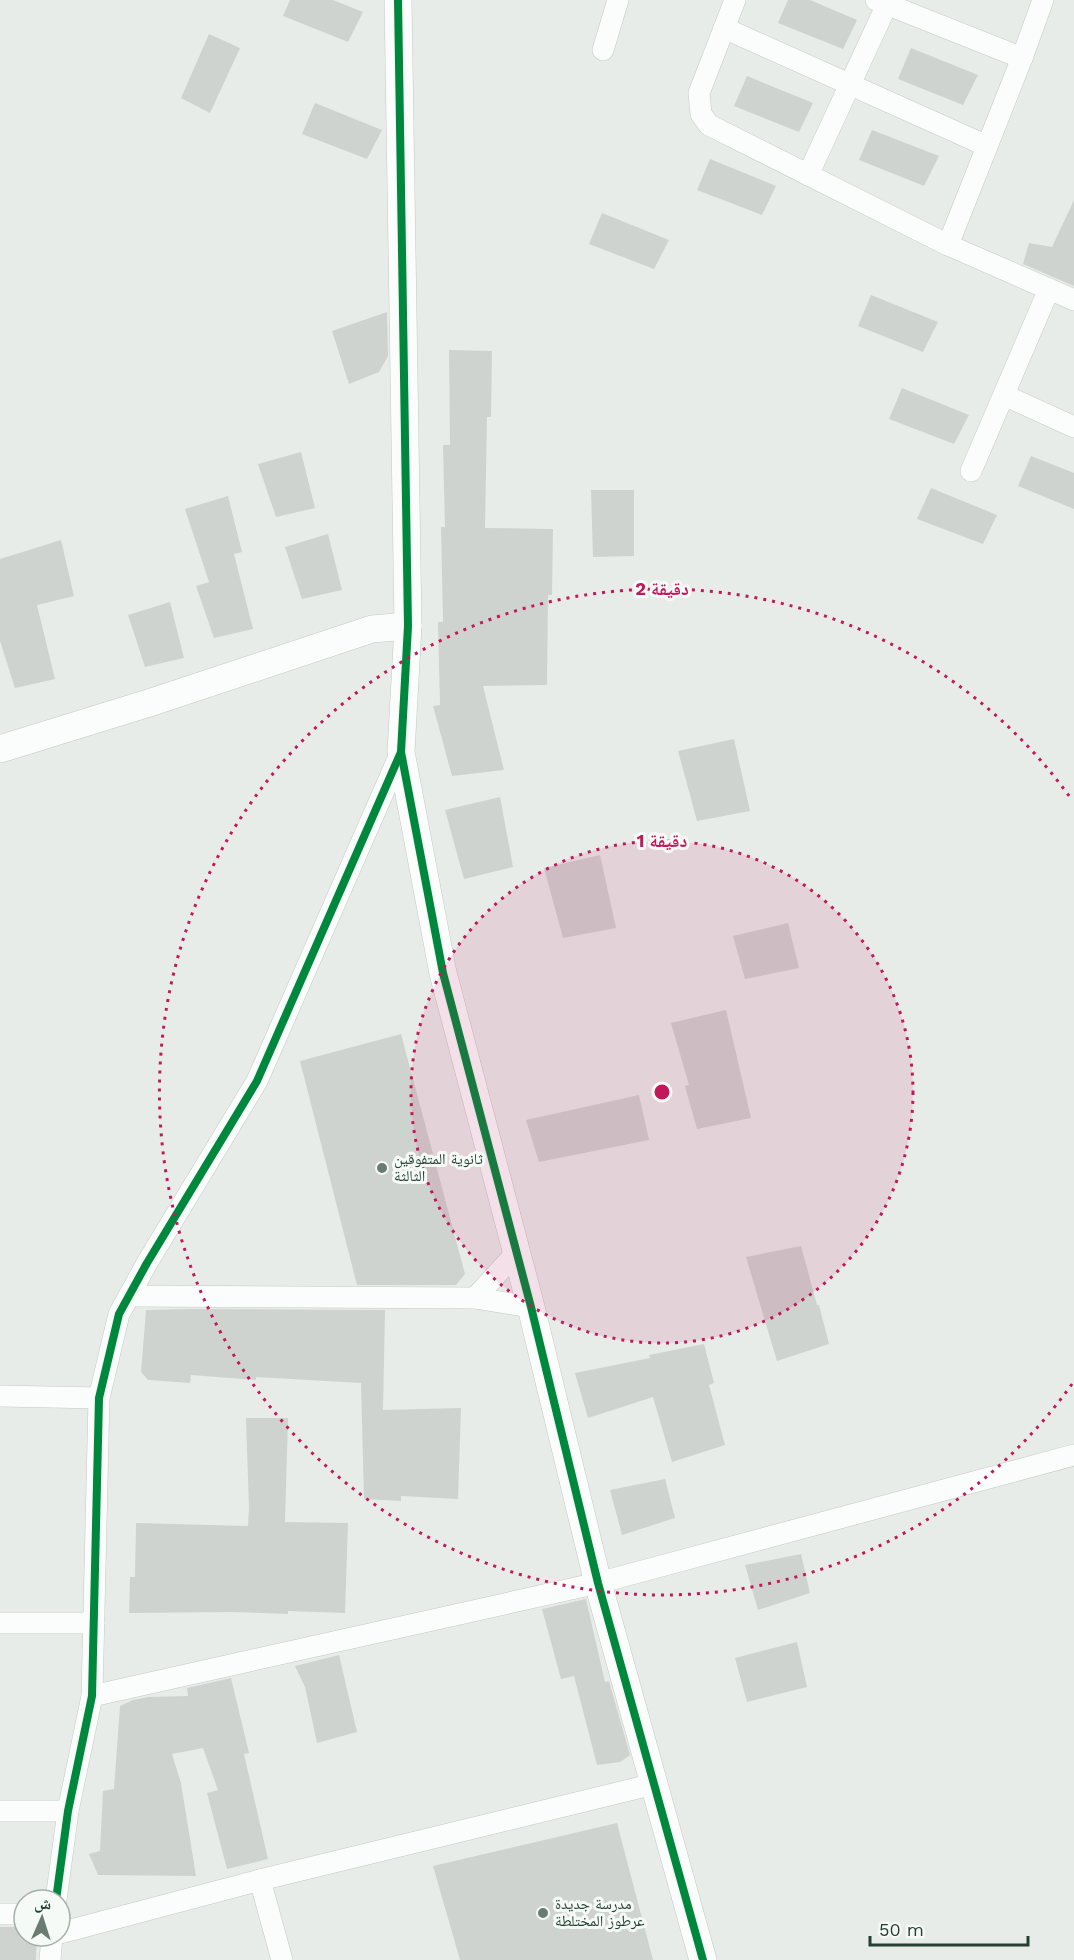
<svg xmlns="http://www.w3.org/2000/svg" width="1074" height="1960" font-family="'Work Sans','Noto Naskh Arabic',sans-serif">
	<style>
		.building { fill: #cfd3d0 }
		.lines { fill: none; stroke-linecap: round; stroke-linejoin: round }
		.minor-casing { stroke: #c4c9c6; stroke-width: 22 }
		.tertiary-casing { stroke: #c4c9c6; stroke-width: 28 }
		.minor { stroke: #fbfcfc; stroke-width: 21 }
		.tertiary { stroke: #fbfcfc; stroke-width: 27 }
		.cycleway-casing { stroke: #f6faf7; stroke-width: 11 }
		.cycleway { stroke: #00873e; stroke-width: 8 }
		.ring { fill: none; stroke: #c2185b; stroke-width: 3; stroke-dasharray: 3 6 }
		.poi-dot { fill: #697c71; stroke: #f6faf7; stroke-width: 2 }
		.labels { text-anchor: middle; dominant-baseline: central; stroke-width: 6; stroke-linejoin: round; paint-order: stroke }
		.poi-label { font-size: 15px; fill: #254031; stroke: #f6faf7; text-anchor: start }
		.centre { fill: #c2185b; stroke: #f6faf7; stroke-width: 3 }
		.ring-label { font-size: 18px; text-anchor: middle; font-weight: bold; fill: #c2185b; stroke: #f6faf7; stroke-width: 6; stroke-linejoin: round; paint-order: stroke }
	</style>
	<rect width="100%" height="100%" fill="#e7ece9"/>
	<g class="building">
		<polygon points="290,0 333,0 363,12 348,42 283,16"/>
		<polygon points="788,0 810,0 857,20 843,49 778,23"/>
		<polygon points="209,34 240,48 210,113 181,98"/>
		<polygon points="911,48 978,75 963,105 898,79"/>
		<polygon points="747,76 813,103 799,132 734,106"/>
		<polygon points="315,103 382,130 367,159 302,134"/>
		<polygon points="872,130 939,156 924,186 859,160"/>
		<polygon points="710,159 776,186 762,215 697,190"/>
		<polygon points="1074,200 1074,286 1023,264 1029,243 1052,247"/>
		<polygon points="602,213 669,240 654,269 589,244"/>
		<polygon points="871,295 938,322 923,352 858,326"/>
		<polygon points="387,312 388,356 379,372 349,384 332,331"/>
		<polygon points="449,350 492,351 491,417 487,417 485,528 553,529 552,595 548,595 547,685 483,686 504,770 452,776 433,706 440,705 438,622 443,622 441,527 445,527 443,445 450,445"/>
		<polygon points="902,388 969,415 954,444 889,419"/>
		<polygon points="301,452 315,508 276,517 258,464"/>
		<polygon points="1031,456 1074,473 1074,509 1018,486"/>
		<polygon points="931,488 997,515 983,544 917,519"/>
		<polygon points="591,490 634,490 634,556 593,557"/>
		<polygon points="228,496 242,552 234,554 253,629 214,638 196,586 209,582 185,509"/>
		<polygon points="328,534 342,590 302,599 285,547"/>
		<polygon points="61,540 74,596 37,605 55,679 15,688 0,641 0,559"/>
		<polygon points="170,602 184,658 145,667 128,615"/>
		<polygon points="734,739 750,811 697,821 678,751"/>
		<polygon points="500,797 513,867 464,879 445,810"/>
		<polygon points="600,855 616,928 563,938 544,868"/>
		<polygon points="788,923 799,968 745,979 733,936"/>
		<polygon points="726,1010 751,1118 697,1129 685,1086 689,1085 671,1023"/>
		<polygon points="401,1034 465,1274 456,1285 357,1285 300,1061"/>
		<polygon points="639,1095 649,1140 539,1162 526,1120"/>
		<polygon points="801,1246 817,1305 819,1305 829,1344 777,1361 746,1257"/>
		<polygon points="190,1309 385,1310 383,1410 461,1408 458,1499 401,1496 401,1501 364,1499 361,1383 256,1377 256,1380 191,1375 190,1383 148,1380 141,1372 146,1310"/>
		<polygon points="704,1344 714,1383 709,1385 725,1445 672,1462 653,1397 588,1418 575,1373 650,1358 649,1355"/>
		<polygon points="246,1418 288,1418 285,1522 348,1523 345,1613 288,1611 288,1614 232,1612 129,1613 130,1577 135,1577 136,1523 248,1526 249,1508"/>
		<polygon points="665,1479 675,1518 622,1535 610,1490"/>
		<polygon points="801,1554 810,1593 758,1610 745,1565"/>
		<polygon points="586,1599 605,1682 609,1681 630,1755 620,1762 597,1765 574,1676 561,1679 542,1609"/>
		<polygon points="797,1642 807,1687 747,1702 735,1658"/>
		<polygon points="339,1655 357,1732 317,1743 305,1687 295,1666"/>
		<polygon points="231,1678 249,1753 244,1754 268,1859 227,1869 207,1793 218,1790 203,1748 172,1754 181,1783 196,1876 98,1875 89,1854 100,1851 103,1791 114,1789 120,1706 133,1700 148,1697 188,1696 187,1688"/>
		<polygon points="617,1823 653,1960 460,1960 433,1866"/>
		<polygon points="0,1927 24,1927 24,1936 37,1936 36,1960 0,1960"/>
	</g>
	<g class="lines">
		<defs>
			<g id="minor">
				<polyline points="735,0 699,93 701,114 709,125 948,245 1074,300"/>
				<polyline points="876,0 1022,58"/>
				<polyline points="724,28 987,146"/>
				<polyline points="603,50 618,0"/>
				<polyline points="808,175 889,0"/>
				<polyline points="948,245 1022,58 1043,0"/>
				<polyline points="1004,395 1074,427"/>
				<polyline points="971,471 1049,289"/>
				<polyline points="129,1296 475,1298 531,1307"/>
				<polyline points="475,1298 517,1252"/>
				<polyline points="0,1396 99,1398"/>
				<polyline points="0,1623 94,1623"/>
				<polyline points="92,1696 598,1583 1074,1455"/>
				<polyline points="0,1811 68,1811"/>
				<polyline points="260,1880 282,1960"/>
				<polyline points="56,1900 68,1811 92,1696 99,1398 119,1314 147,1263 257,1081 401,752"/>
				<polyline points="0,1914 24,1914"/>
				<polyline points="60,1933 260,1880 654,1784"/>
				<polyline points="50,1960 52,1936"/>
			</g>
			<g id="tertiary">
				<polyline points="398,0 408,626 401,752 443,973 531,1307 598,1583 703,1960"/>
				<polyline points="0,749 152,702 372,629 408,626"/>
			</g>
		</defs>
		<use href="#minor" class="minor-casing"/>
		<use href="#tertiary" class="tertiary-casing"/>
		<use href="#minor" class="minor"/>
		<use href="#tertiary" class="tertiary"/>
		<defs>
			<g id="cycleway">
				<polyline points="398,0 408,626 401,752 443,973 531,1307 598,1583 703,1960"/>
				<polyline points="56,1900 68,1811 92,1696 99,1398 119,1314 147,1263 257,1081 401,752"/>
			</g>
		</defs>
		<use href="#cycleway" class="cycleway-casing"/>
		<use href="#cycleway" class="cycleway"/>
	</g>
	<circle cx="662" cy="1092" r="251" fill="#c2185b" fill-opacity=".12"/>
	<g class="ring">
		<circle cx="662" cy="1092" r="251"/>
		<path d="M1072 1384A503 503 0 1 1 1072 800"/>
	</g>
	<g class="poi-dot">
		<circle cx="382" cy="1168" r="6"/>
		<circle cx="543" cy="1913" r="6"/>
	</g>
	<g class="labels">
		<g class="poi-label">
			<text x="394" y="1159">ثانوية المتفوقين<tspan x="394" dy="17">الثالثة</tspan></text>
			<text x="555" y="1904">مدرسة جديدة<tspan x="555" dy="17">عرطوز المختلطة</tspan></text>
		</g>
	</g>
	<circle cx="662" cy="1092" r="9" class="centre"/>
	<g class="ring-label">
		<text x="662" y="595">2 دقيقة</text>
		<text x="662" y="847">1 دقيقة</text>
	</g>
	<g transform="translate(42 1918) rotate(3)"><circle r="28" fill="#f6faf7" stroke="#a2b0a8" stroke-width="1.5"/>
	<path d="M0-4.5L10 22L0 15L-10 22Z" fill="#697c71"/>
	<text y="-9" font-size="16" font-weight="bold" text-anchor="middle" fill="#254031">ش</text>
	</g>
	<path d="M870 1936v9h158v-9" fill="none" stroke="#254031" stroke-width="3"/>
	<text x="879" y="1936" font-size="18" fill="#254031" stroke="#f6faf7" stroke-width="4.5" paint-order="stroke">50 m</text>
</svg>
